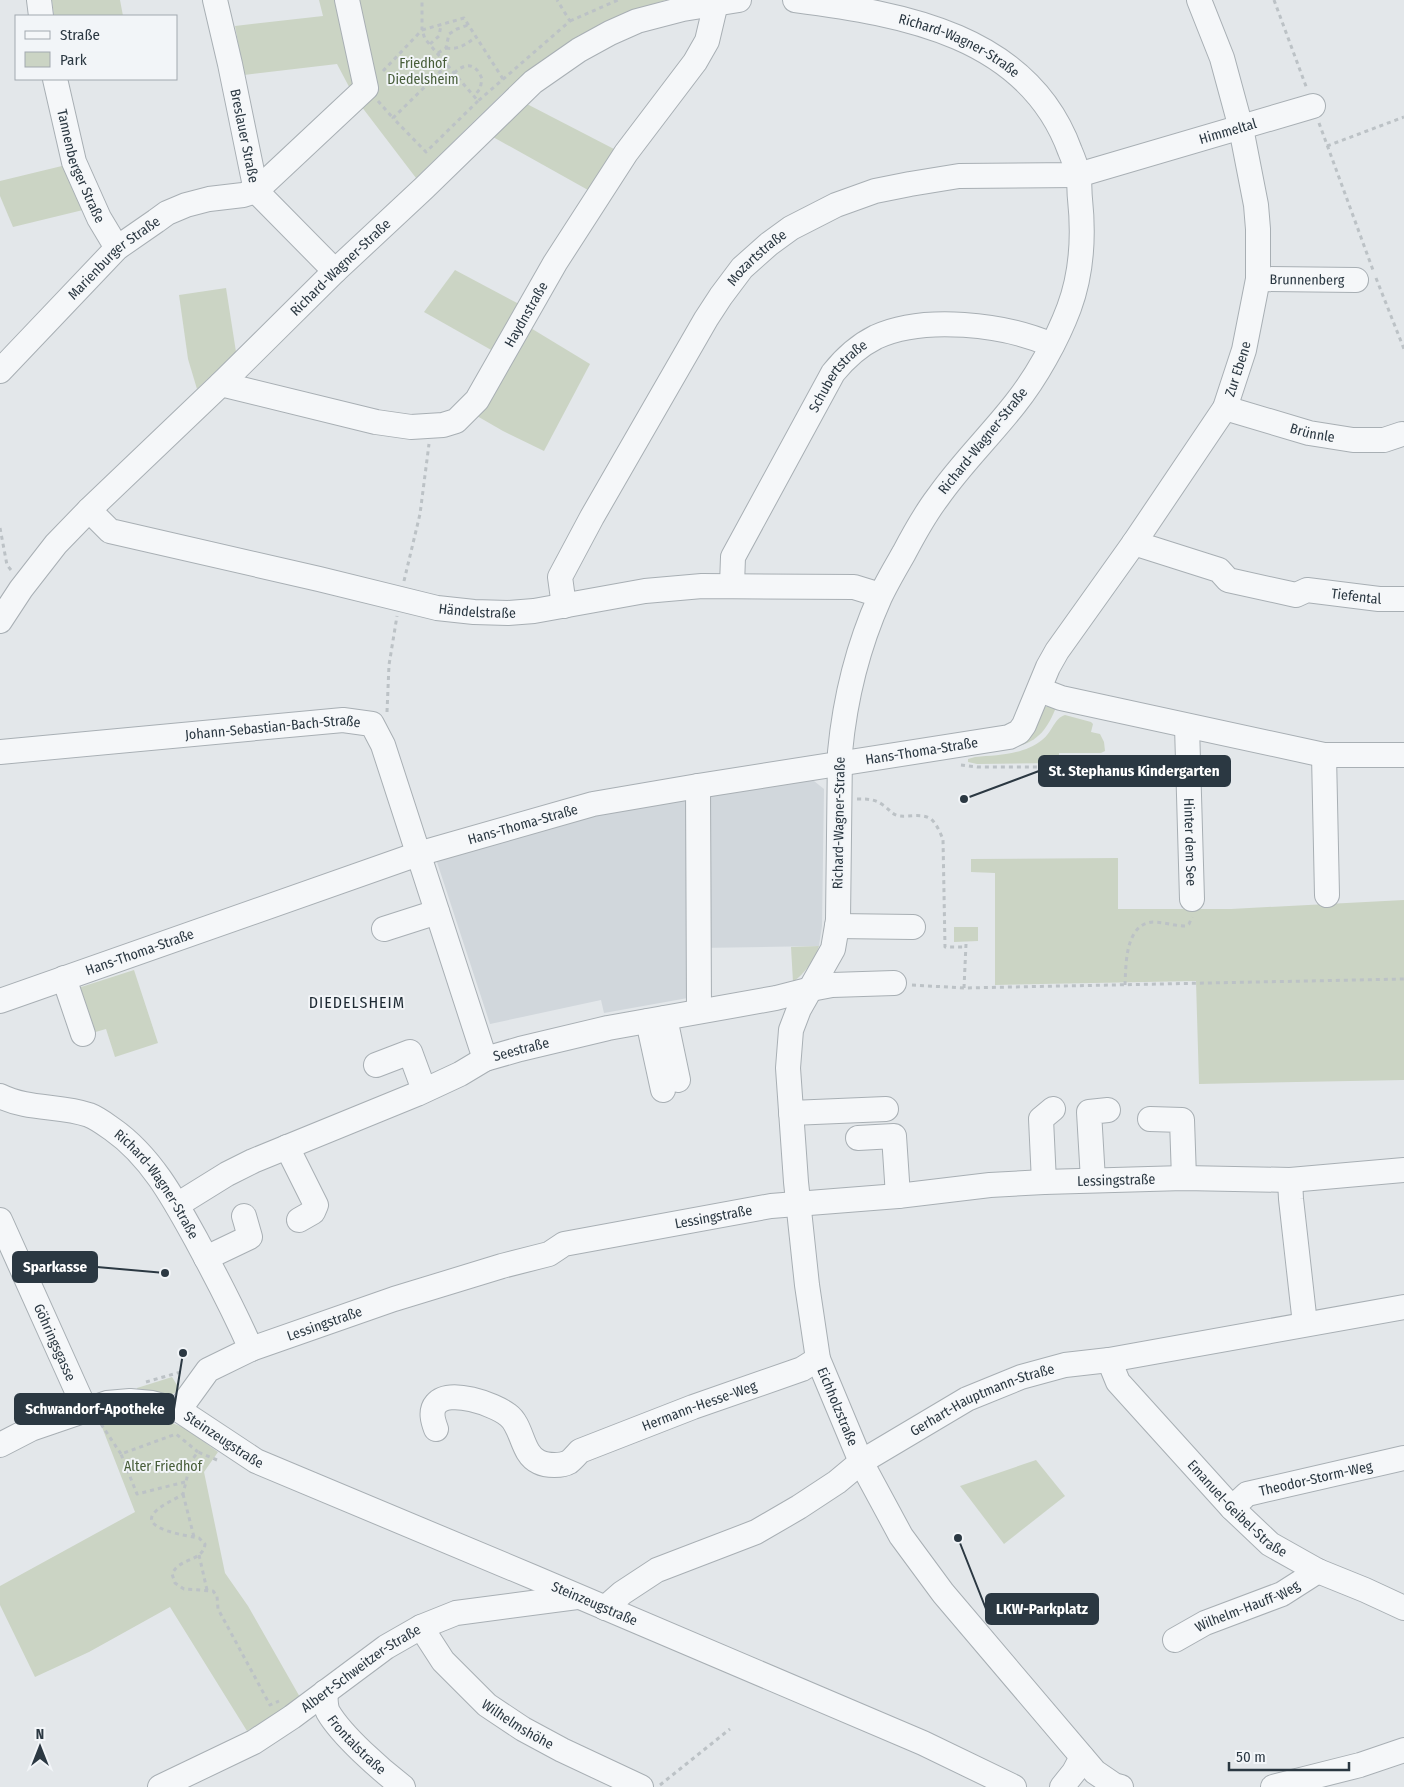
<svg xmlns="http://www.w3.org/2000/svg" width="1404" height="1787" font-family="'Fira Sans Condensed',sans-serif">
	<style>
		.built { fill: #d1d7dc }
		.green { fill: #cbd4c4 }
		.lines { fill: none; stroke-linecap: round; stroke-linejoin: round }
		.minor-casing { stroke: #a8afb4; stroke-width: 26 }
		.path { stroke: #bcc2c6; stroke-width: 3; stroke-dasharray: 4 4; stroke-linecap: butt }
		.minor { stroke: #f5f7f9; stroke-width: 24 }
		.labels { text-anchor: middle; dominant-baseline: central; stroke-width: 4; stroke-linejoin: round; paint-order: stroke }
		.street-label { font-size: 14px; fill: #2b3842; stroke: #f2f5f8 }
		.park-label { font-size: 14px; fill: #475d39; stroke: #f2f5f8 }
		.quarter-label { font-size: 16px; letter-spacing: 1px; fill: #1d2932; stroke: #f2f5f8 }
		.leader { fill: none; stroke: #2b3842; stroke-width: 2 }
		.callout-dot { fill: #2b3842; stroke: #f2f5f8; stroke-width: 2 }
		.callout { fill: #2b3842; stroke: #2b3842; stroke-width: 2 }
		.callout-label { font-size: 15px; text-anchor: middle; font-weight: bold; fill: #fff }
	</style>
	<rect width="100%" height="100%" fill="#e3e7ea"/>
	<polygon class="built" points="806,779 814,781 824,789 822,926 819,946 698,948 699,996 604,1013 601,1000 490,1024 436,859 595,814"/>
	<g class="green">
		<polygon points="52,0 120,0 123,16 54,16"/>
		<polygon points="319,0 666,0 635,10 578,36 530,70 503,93 416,178 355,98 337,64 244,75 235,26 323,16"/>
		<polygon points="525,103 614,149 588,190 493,137"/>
		<polygon points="66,165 83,210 13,227 0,196 0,181"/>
		<polygon points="455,270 519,304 493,351 424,312"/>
		<polygon points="226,288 236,352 197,389 188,359 179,295"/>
		<polygon points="529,327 590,364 544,451 503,431 477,416"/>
		<path d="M1057 705C1047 730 1038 743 1010 748L1043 707Z"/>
		<path d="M1065 715 1091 722 1093 724 1091 732 1100 734 1104 742 1105 751 1101 753H1059V763L977 764 968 762V759L975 757C998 755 1023 755 1042 740 1052 733 1054 718 1065 715Z"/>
		<polygon points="1118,858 1118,909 1231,909 1404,900 1404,1080 1199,1084 1196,981 995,985 995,873 971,872 971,859"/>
		<polygon points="954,927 978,927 978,941 954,942"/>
		<path d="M819 946C814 961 805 973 793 982L791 947Z"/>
		<polygon points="134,970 158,1043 115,1057 106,1029 92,1033 78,988"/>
		<polygon points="172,1377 180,1390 169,1396 138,1393 137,1388"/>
		<polygon points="120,1415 152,1415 185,1428 218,1452 204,1472 225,1573 248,1606 301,1699 247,1731 170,1607 89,1652 35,1677 0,1605 0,1586 135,1512 100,1422"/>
		<polygon points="1036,1460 1065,1496 1004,1544 960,1486"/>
	</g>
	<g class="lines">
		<defs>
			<g id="minor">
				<polyline points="39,0 41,16"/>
				<path id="s1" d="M215 0 230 64 256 191 335 271"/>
				<path id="s2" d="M795 0C903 14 1028 35 1070 151 1073 158 1076 166 1078 174 1080 182 1079 191 1080 199 1084 237 1082 273 1069 308 1057 340 1036 378 1015 404 990 436 961 464 938 497 925 514 914 534 904 553 896 567 887 582 880 597 858 646 845 699 840 752L838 920 833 949 799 1009 791 1030 788 1068 796 1182 807 1285 818 1359 861 1462 901 1536 943 1593 1095 1772 1114 1785 1121 1787"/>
				<path id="s3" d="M55 79 74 162 99 218 117 248"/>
				<path id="s4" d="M1258 279 1356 280"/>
				<path id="s5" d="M0 371 117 248 156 221 167 213 186 205 209 199 243 195 256 191 366 88 347 0"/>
				<path id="s6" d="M221 384 376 422 411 427 443 425 456 421 477 400 555 263 626 153 695 62 707 41 716 3"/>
				<path id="s7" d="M1225 408 1309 433 1353 440H1384L1402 434"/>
				<path id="s8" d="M89 510 110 531 319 579 437 608 474 612 508 613 534 611 645 591 702 586 854 587 880 595"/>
				<path id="s9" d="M1134 543 1219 570 1228 580 1296 595 1307 590 1379 599H1404"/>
				<path id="s10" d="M732 585 733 557 833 373C845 358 858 346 876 337 924 315 1004 324 1052 345"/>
				<path id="s11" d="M564 606 560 577 592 517 706 319 721 296 742 268 769 244 791 228 836 205 875 191 910 184 959 176 1078 175 1313 106"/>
				<path id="s12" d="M0 621 21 589 56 544 89 510 221 384 335 271 424 188 533 82 579 50 610 33 637 21 683 9 739 0"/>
				<polyline points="1040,690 1061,698 1324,755 1404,755"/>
				<path id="s13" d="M1187 726 1192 899"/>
				<path id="s14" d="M0 752 343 720 372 724 383 745 485 1059"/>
				<polyline points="1324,755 1327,895"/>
				<polyline points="698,786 699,1011"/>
				<polyline points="837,926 913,927"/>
				<polyline points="384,929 437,912"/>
				<polyline points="64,978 83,1034"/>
				<path id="s15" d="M0 1001 418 854 593 804 698 786 1009 737 1019 732 1024 725 1048 667 1057 651 1134 543 1225 408 1244 350 1258 279V229L1256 205 1241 128 1222 58 1199 0"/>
				<polyline points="665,1018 678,1080"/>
				<polyline points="648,1021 663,1090"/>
				<polyline points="376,1065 410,1052 424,1090"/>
				<path id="s16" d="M0 1096C28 1110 60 1105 89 1115 97 1118 105 1124 112 1129 152 1157 175 1201 198 1243 217 1278 235 1313 251 1349"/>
				<polyline points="791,1113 886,1109"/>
				<polyline points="1150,1119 1182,1120 1184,1178"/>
				<polyline points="858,1138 894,1136 898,1196"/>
				<polyline points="287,1147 316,1205 313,1212 299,1220"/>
				<polyline points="1093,1180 1089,1112 1108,1110"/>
				<polyline points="1290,1180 1291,1199 1305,1324"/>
				<polyline points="1044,1182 1041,1119 1053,1109"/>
				<path id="s17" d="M177 1205 227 1174 253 1161 417 1094 460 1074 485 1059 520 1049 608 1028 776 998 811 989 832 985 894 983"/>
				<path id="s18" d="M0 1220 85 1409"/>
				<polyline points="206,1258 250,1237 244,1216"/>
				<path id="s19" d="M1109 1360 1118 1382 1232 1508 1270 1544 1318 1571 1365 1590 1404 1608"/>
				<path id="s20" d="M179 1410 208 1370 251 1349 394 1299 502 1266 549 1254 564 1244 771 1206 898 1196 990 1185 1044 1182 1184 1178 1290 1180 1404 1170"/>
				<path id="s21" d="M436 1429C433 1421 430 1411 436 1404 449 1388 494 1404 508 1415 523 1426 521 1454 539 1462 547 1466 562 1466 569 1462 573 1459 577 1454 580 1451L693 1407 802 1369 818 1359"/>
				<path id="s22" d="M0 1445 31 1429 107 1403 130 1401 152 1403 179 1410 256 1461 533 1577 923 1743 1014 1787"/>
				<path id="s23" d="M1232 1508 1247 1494 1404 1458"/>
				<path id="s24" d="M605 1608 622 1593 657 1570 756 1532 799 1507 837 1482 861 1462 967 1399 1021 1377 1065 1365 1109 1360 1404 1307"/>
				<path id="s25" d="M421 1627 443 1661 487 1705 523 1729 562 1750 641 1787"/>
				<path id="s26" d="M1175 1640 1205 1623 1282 1594 1318 1571"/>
				<path id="s27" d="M325 1692C326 1698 325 1706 328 1712 342 1736 381 1770 403 1787"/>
				<path id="s28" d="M160 1787 254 1742 292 1717 386 1647 421 1627 456 1613 577 1597"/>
				<polyline points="1062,1787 1074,1772 1082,1757"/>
				<polyline points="1273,1787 1360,1765 1404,1750"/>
			</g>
		</defs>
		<use href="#minor" class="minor-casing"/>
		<g class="path">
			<polyline points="1274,0 1307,89"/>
			<polyline points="570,21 618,0"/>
			<polyline points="430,44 439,36 441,25"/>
			<path d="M446 48C459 50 466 44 476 37"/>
			<polyline points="438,53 446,48 449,34 457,29 468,25"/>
			<polyline points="447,65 393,118 426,152 478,101"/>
			<polyline points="383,71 422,30 422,0"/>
			<path d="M454 73C466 62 476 63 482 79L480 89 474 96"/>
			<polyline points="503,79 464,18 422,30 425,39 478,101 570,21 557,0"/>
			<polyline points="378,101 393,118"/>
			<polyline points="1319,123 1373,270"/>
			<polyline points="1327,146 1404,117"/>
			<polyline points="1376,278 1404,349"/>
			<polyline points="0,528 7,565 11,570"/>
			<polyline points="404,581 420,514 429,444"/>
			<polyline points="387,712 389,665 397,616"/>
			<polyline points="961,765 977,767 1055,767"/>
			<path d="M857 799C868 799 875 799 883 805 889 809 892 815 900 816 909 817 922 813 931 819 937 824 940 833 943 839L945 947H966"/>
			<polyline points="912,985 964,988 1404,979"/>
			<path d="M1125 985C1126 964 1125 924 1153 922 1164 922 1174 926 1185 926L1189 924 1192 917"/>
			<polyline points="964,988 966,944"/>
			<polyline points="146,1382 184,1371"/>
			<polyline points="101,1424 121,1454"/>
			<path d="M217 1460 198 1452 191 1461 183 1494C174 1500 163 1504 156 1511 136 1529 189 1536 199 1538L205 1544C203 1562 180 1557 172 1574L175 1583 184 1589 213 1591 217 1596 218 1609 270 1705 279 1701"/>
			<polyline points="185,1482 137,1494 121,1454 176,1434 198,1452"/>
			<polyline points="183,1494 194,1537"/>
			<polyline points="199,1555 207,1590"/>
			<polyline points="660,1785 730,1729"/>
		</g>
		<use href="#minor" class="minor"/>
	</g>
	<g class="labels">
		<g class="street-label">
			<text stroke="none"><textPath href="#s2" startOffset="172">Richard-Wagner-Straße</textPath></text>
			<text stroke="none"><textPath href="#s11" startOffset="904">Himmeltal</textPath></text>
			<text stroke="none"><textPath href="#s1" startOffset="139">Breslauer Straße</textPath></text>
			<text stroke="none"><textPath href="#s3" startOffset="91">Tannenberger Straße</textPath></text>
			<text stroke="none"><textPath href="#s5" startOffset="161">Marienburger Straße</textPath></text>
			<text stroke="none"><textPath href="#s11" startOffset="406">Mozartstraße</textPath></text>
			<text stroke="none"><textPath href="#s12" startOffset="492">Richard-Wagner-Straße</textPath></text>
			<text stroke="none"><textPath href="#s4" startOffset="49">Brunnenberg</textPath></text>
			<text stroke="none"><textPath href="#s6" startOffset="369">Haydnstraße</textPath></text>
			<text stroke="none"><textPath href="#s15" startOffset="1484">Zur Ebene</textPath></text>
			<text stroke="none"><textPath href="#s10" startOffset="238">Schubertstraße</textPath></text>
			<text stroke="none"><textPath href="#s7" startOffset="91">Brünnle</textPath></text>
			<text transform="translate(983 441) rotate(-51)">Richard-Wagner-Straße</text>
			<text stroke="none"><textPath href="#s9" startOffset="234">Tiefental</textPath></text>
			<text stroke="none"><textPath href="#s8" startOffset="406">Händelstraße</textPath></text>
			<text stroke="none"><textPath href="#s14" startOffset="274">Johann-Sebastian-Bach-Straße</textPath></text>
			<text stroke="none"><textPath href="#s15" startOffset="958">Hans-Thoma-Straße</textPath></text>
			<text transform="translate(839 823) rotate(-89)">Richard-Wagner-Straße</text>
			<text stroke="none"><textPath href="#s15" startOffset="552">Hans-Thoma-Straße</textPath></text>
			<text stroke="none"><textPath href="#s13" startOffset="116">Hinter dem See</textPath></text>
			<text stroke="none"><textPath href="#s15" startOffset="148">Hans-Thoma-Straße</textPath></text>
			<text stroke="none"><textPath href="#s17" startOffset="379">Seestraße</textPath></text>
			<text stroke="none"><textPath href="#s20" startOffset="985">Lessingstraße</textPath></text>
			<text stroke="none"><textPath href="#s16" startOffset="190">Richard-Wagner-Straße</textPath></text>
			<text stroke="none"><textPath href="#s20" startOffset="580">Lessingstraße</textPath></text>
			<text stroke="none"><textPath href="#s20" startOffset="175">Lessingstraße</textPath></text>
			<text stroke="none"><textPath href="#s18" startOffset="134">Göhringsgasse</textPath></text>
			<text stroke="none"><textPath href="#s24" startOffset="434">Gerhart-Hauptmann-Straße</textPath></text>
			<text stroke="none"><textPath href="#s21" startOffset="335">Hermann-Hesse-Weg</textPath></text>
			<text stroke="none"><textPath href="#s2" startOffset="1671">Eichholzstraße</textPath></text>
			<text stroke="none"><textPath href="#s22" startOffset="242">Steinzeugstraße</textPath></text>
			<text stroke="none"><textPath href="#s23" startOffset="91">Theodor-Storm-Weg</textPath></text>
			<text stroke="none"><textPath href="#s19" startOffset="198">Emanuel-Geibel-Straße</textPath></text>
			<text stroke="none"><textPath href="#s22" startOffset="648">Steinzeugstraße</textPath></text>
			<text stroke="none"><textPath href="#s26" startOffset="80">Wilhelm-Hauff-Weg</textPath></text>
			<text stroke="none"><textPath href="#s28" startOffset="234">Albert-Schweitzer-Straße</textPath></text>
			<text stroke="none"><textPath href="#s25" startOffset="139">Wilhelmshöhe</textPath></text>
			<text stroke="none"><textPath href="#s27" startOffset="64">Frontalstraße</textPath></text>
		</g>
		<g class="park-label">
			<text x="423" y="63">Friedhof<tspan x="423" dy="16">Diedelsheim</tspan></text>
			<text x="163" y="1466">Alter Friedhof</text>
		</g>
		<g class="quarter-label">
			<text x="357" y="1002">DIEDELSHEIM</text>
		</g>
	</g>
	<path class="leader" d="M964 799L1039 771M165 1273L97 1267M183 1353L174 1409M958 1538L986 1609"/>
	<g class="callout-dot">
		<circle cx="964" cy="799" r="5"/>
		<circle cx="165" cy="1273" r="5"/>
		<circle cx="183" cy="1353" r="5"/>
		<circle cx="958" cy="1538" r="5"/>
	</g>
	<g class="callout">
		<rect x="1039" y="756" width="191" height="30" rx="5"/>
		<rect x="13" y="1252" width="84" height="30" rx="5"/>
		<rect x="15" y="1394" width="159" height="30" rx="5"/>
		<rect x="986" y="1594" width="112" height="30" rx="5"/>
	</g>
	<g class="callout-label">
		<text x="1134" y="776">St. Stephanus Kindergarten</text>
		<text x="55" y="1272">Sparkasse</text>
		<text x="95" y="1414">Schwandorf-Apotheke</text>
		<text x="1042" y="1614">LKW-Parkplatz</text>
	</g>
	<rect x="15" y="15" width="162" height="65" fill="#f2f5f8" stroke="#a2a9af"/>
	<rect x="25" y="31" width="25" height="8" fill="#f5f7f9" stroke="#a2a9af"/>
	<text x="60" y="40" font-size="15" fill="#2b3842">Straße</text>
	<rect x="25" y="52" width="25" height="15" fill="#cbd4c4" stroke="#a2a9af"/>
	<text x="60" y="65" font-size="15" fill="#2b3842">Park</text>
	<g transform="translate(40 1747)" stroke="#f2f5f8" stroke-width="4" paint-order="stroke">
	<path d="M0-4L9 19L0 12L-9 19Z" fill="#2b3842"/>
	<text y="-8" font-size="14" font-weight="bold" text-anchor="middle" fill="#2b3842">N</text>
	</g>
	<path d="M1229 1762v8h120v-8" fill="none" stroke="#2b3842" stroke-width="2.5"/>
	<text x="1236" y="1762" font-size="15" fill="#2b3842" stroke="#f2f5f8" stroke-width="4" paint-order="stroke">50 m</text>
</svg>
